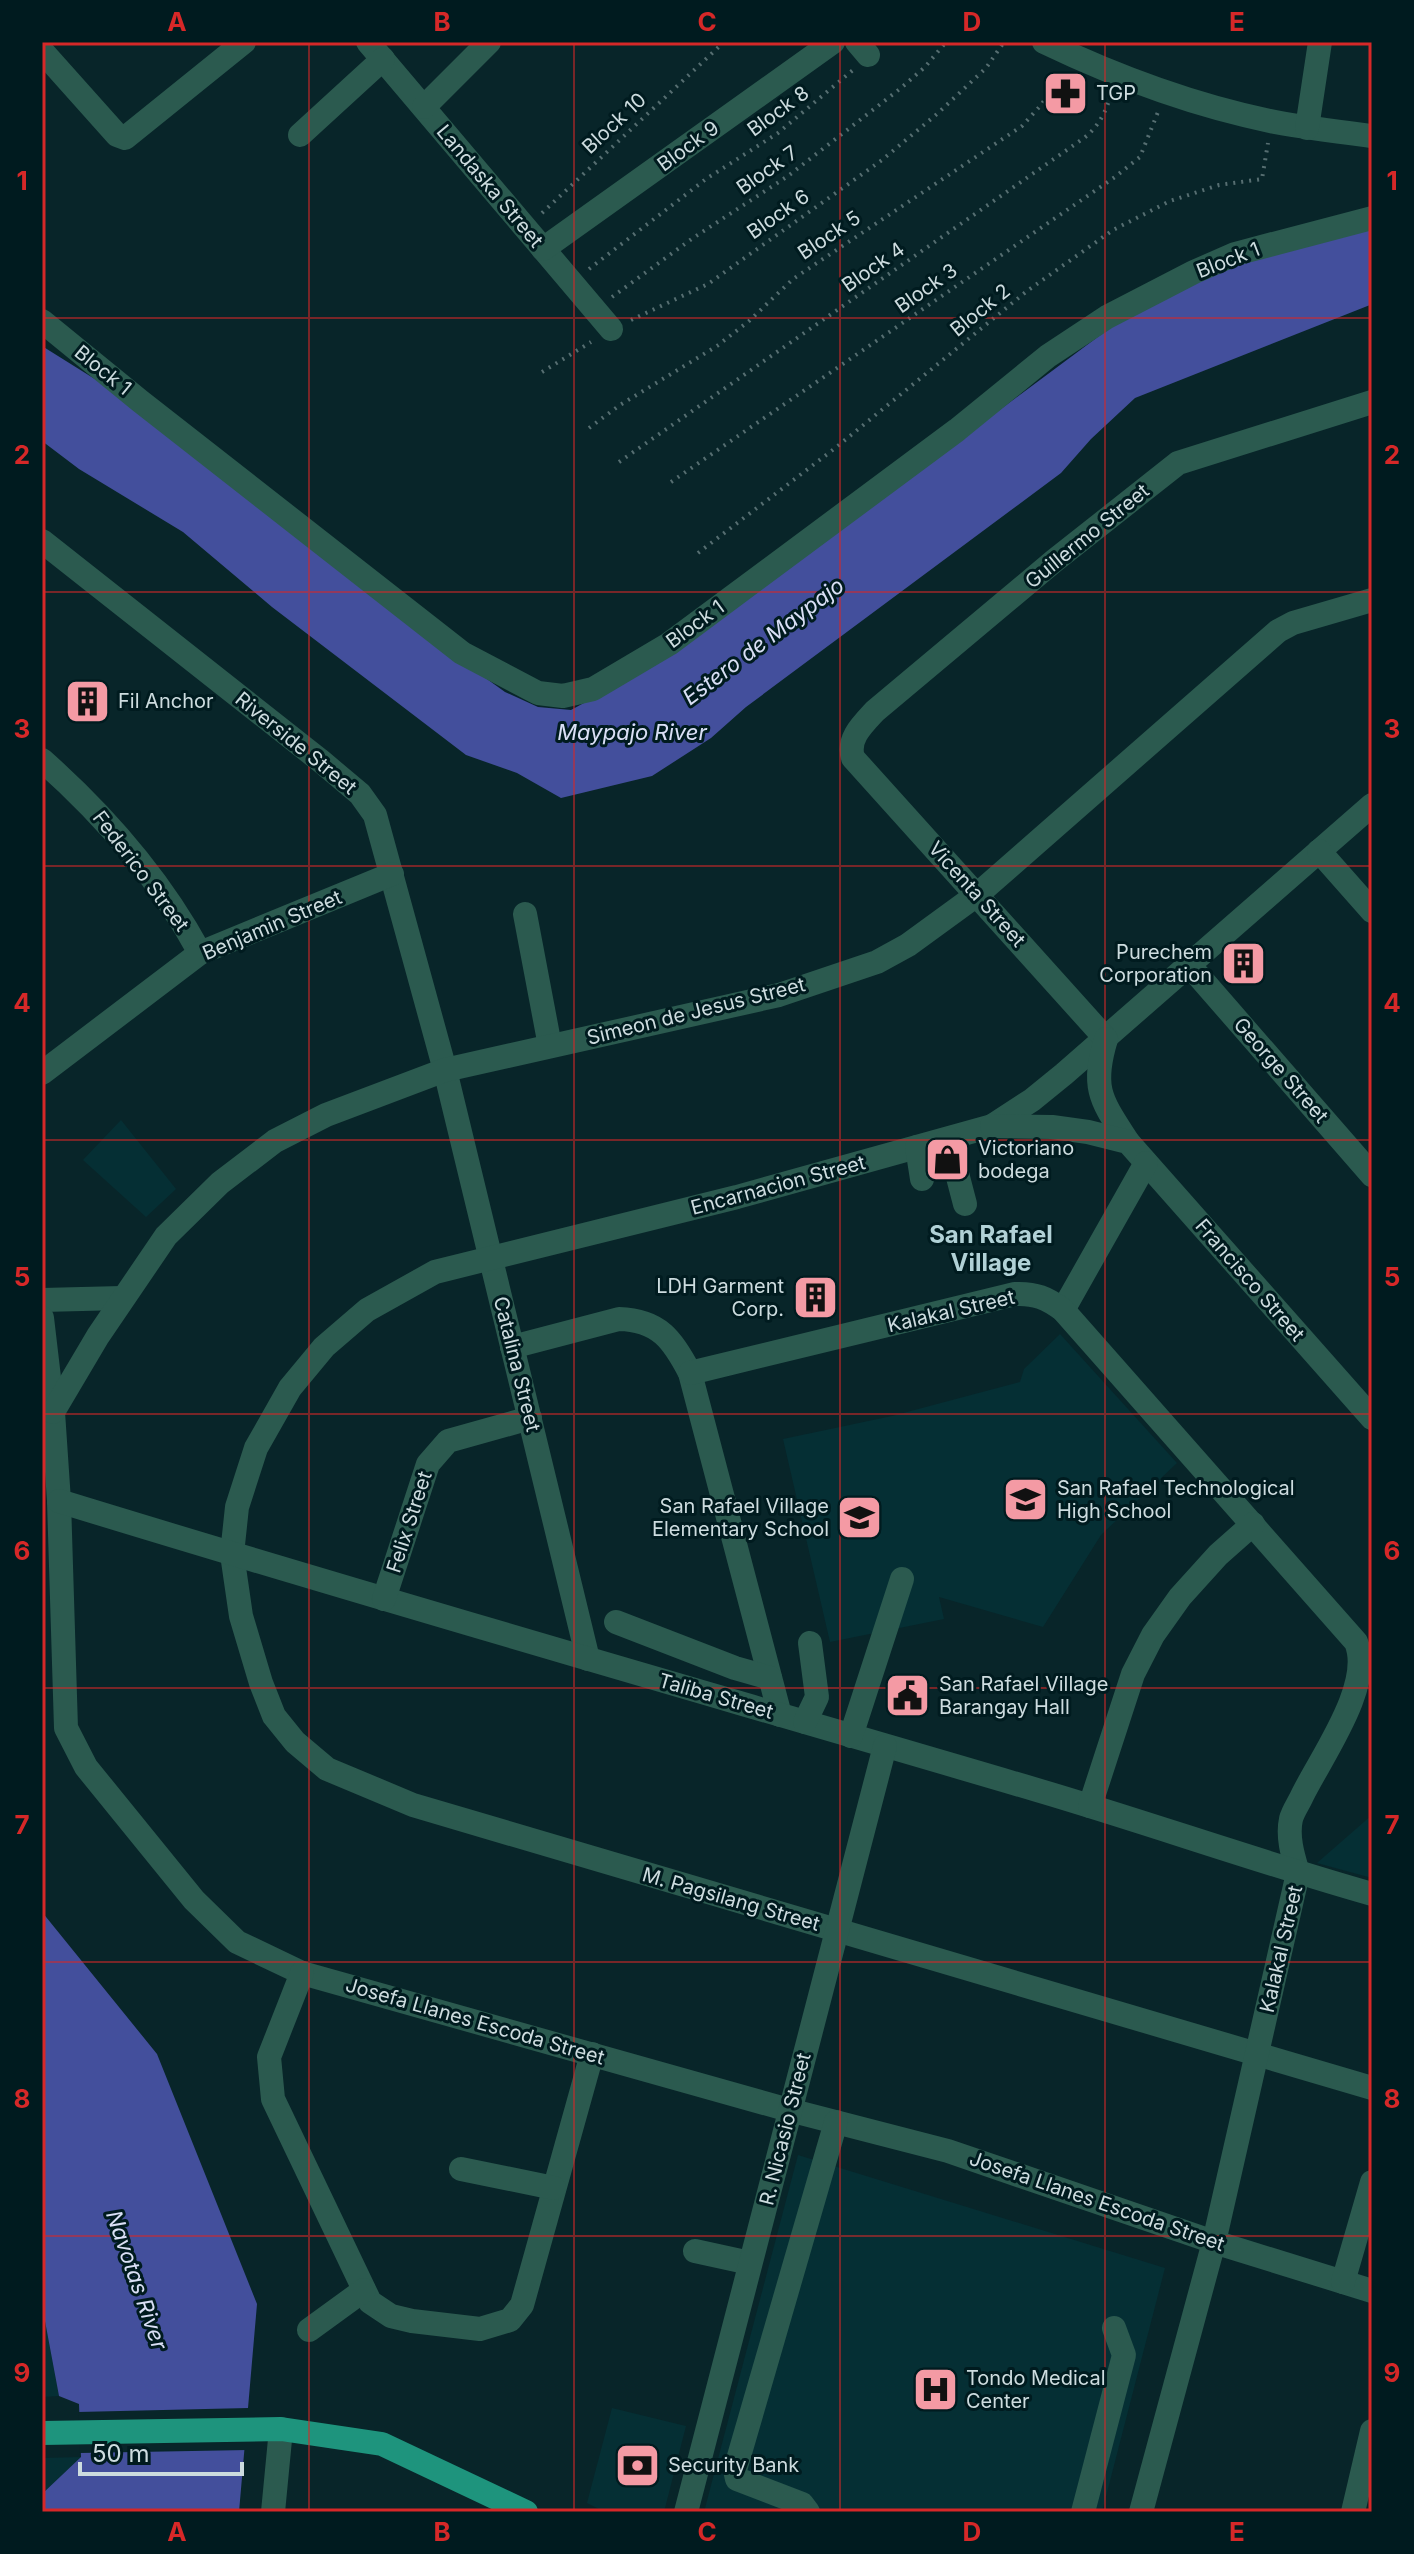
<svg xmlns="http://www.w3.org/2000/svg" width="1414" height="2554" font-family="Inter,sans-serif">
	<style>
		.built { fill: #052f34 }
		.water { fill: #434f9c }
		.pier { fill: #082529 }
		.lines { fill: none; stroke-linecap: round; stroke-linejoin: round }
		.path { stroke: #566e71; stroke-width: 4; stroke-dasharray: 2 6; stroke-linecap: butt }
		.minor { stroke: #2b5a4f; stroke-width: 24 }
		.major { stroke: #1e947d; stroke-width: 24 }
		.grid { fill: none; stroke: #d62828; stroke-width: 2; stroke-opacity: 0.55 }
		.labels { text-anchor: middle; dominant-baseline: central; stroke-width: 6; stroke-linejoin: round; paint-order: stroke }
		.poi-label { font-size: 20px; fill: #cddcdf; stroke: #001b1f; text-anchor: start }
		.street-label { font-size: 20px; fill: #cddcdf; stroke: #001b1f }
		.water-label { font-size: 22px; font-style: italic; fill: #dae0f6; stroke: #001b1f }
		.quarter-label { font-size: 24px; font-weight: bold; fill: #b1d1d6; stroke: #001b1f }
		.neatline { fill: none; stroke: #d62828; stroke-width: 3 }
		.grid-label { font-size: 26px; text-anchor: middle; font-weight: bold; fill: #d62828 }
	</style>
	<rect width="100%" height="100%" fill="#082529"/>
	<g class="built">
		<polygon points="121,1120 176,1189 146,1217 83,1160"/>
		<polygon points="1060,1334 1177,1463 1101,1535 1043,1627 939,1597 944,1619 830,1642 783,1439 892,1416 1020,1382 1024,1369"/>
		<polygon points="1372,1815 1372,1878 1317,1863"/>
		<polygon points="798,2155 1165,2268 1102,2512 704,2512"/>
		<polygon points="42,2305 59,2396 42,2397"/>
		<polygon points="612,2408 686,2426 664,2512 605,2512 587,2503"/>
		<polygon points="81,2457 42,2494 42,2458"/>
	</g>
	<g class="water">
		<polygon points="1372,224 1372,295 1370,305 1135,398 1091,439 1061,473 746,707 711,738 652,776 561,798 517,773 466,755 272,607 183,532 79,469 42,441 42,346 122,396 412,625 505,692 538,707 571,710 663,660 1130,313 1210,271"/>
		<polygon points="42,1912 157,2054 257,2304 239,2512 42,2512 42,2494 81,2457 79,2404 59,2396 42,2305"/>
	</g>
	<polygon class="pier" points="248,2408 248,2450 80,2453 78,2412"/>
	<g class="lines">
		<g class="path">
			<polyline points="542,213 724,42"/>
			<polyline points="589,269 706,179 778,133 853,70"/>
			<polyline points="612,297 693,238 788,176 901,88 925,67 946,42"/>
			<polyline points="631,320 708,284 882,160 937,114 986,68 1004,42"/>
			<polyline points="542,372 591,342"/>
			<polyline points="589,428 620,405 717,346 749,321 793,279 1022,126 1042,104 1059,74"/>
			<path d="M619 462 1084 138C1099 126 1105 113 1111 95"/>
			<polyline points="671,482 1115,177 1140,157 1158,112"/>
			<polyline points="698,553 834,449 1027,291 1113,230 1170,201 1219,185 1262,179 1268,143"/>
		</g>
		<g class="minor">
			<polyline points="368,42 611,329"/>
			<polyline points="857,42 868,55"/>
			<path d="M1044 42C1117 77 1196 106 1275 122 1307 128 1340 132 1372 136"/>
			<polyline points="42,51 117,135 125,138 244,42"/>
			<polyline points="424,107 489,42"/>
			<polyline points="1307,128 1320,42"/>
			<polyline points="300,135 383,59"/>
			<polyline points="543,249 833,42"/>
			<polyline points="42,321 140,401 462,653 538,693 563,696 593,689 669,644 957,430 1048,356 1107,317 1194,272 1235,254 1372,218"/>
			<polyline points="42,541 322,762 360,794 375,815 445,1070 588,1659"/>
			<path d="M42 760C104 815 160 879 200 953"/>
			<polyline points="1372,805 1064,1074 1032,1100 992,1126 737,1197 435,1272 367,1310 324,1347 290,1388 256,1448 237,1507 232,1554 241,1616 261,1683 274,1716 295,1742 327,1769 413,1805 1372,2088"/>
			<polyline points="1319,851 1372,911"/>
			<polyline points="525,914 550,1046"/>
			<polyline points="1190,966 1372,1175"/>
			<path d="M1106 1039 853 758C847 739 862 725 875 711L1054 561 1178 463 1372 402"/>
			<path d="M1106 1039C1091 1089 1101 1100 1128 1142"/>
			<polyline points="42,1073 200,953 392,874"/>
			<polyline points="992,1126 1052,1127 1088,1132 1128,1142 1372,1418"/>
			<polyline points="948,1139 965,1204"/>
			<polyline points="917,1147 922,1179"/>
			<polyline points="42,1300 122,1298"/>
			<polyline points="1063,1310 1146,1163"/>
			<polyline points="42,1318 53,1412 59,1501 66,1728 86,1767 194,1900 237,1942 302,1973 789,2110 948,2151 1214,2242 1372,2291"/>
			<path d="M512 1347 619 1319C659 1320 673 1340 690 1373L780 1715"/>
			<path d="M690 1373 1015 1294C1035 1293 1047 1298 1063 1310L1356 1642C1374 1685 1321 1757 1302 1796 1299 1803 1293 1811 1291 1819 1287 1837 1293 1856 1298 1873L1214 2242 1141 2512"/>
			<polyline points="53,1412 98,1336 166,1236 220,1183 275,1141 326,1115 445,1070 779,995 877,962 908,945 978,894 1278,631 1293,623 1372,600"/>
			<path d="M59 1501C384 1601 711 1694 1037 1790 1149 1823 1259 1862 1372 1894"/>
			<polyline points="384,1599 428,1464 448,1441 530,1418"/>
			<polyline points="616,1622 735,1668 770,1678"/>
			<polyline points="805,1722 817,1697 810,1643"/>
			<polyline points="851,1736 902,1579"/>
			<polyline points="1090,1806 1133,1674 1153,1635 1180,1597 1218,1555 1253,1524"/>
			<polyline points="302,1973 269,2057 273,2099 370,2302 391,2316 412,2321 480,2329 510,2320 522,2305 592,2054"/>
			<polyline points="461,2169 554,2188"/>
			<polyline points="695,2251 750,2263"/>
			<polyline points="1343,2282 1372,2182"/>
			<polyline points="309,2330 364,2290"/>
			<polyline points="273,2512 281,2429"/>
			<polyline points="686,2512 885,1746"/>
			<polyline points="808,2512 802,2504 737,2479 735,2470 836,2122"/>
			<polyline points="1083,2512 1124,2355 1114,2328"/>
			<polyline points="1353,2512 1372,2431"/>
		</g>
		<polyline class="major" points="42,2433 281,2429 382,2444 526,2512"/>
	</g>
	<path class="grid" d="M309 42V2512M574 42V2512M840 42V2512M1105 42V2512M42 318H1372M42 592H1372M42 866H1372M42 1140H1372M42 1414H1372M42 1688H1372M42 1962H1372M42 2236H1372"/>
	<defs>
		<symbol id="pharmacy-square" viewBox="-11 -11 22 22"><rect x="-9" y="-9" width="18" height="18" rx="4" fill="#f49aa4" stroke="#001b1f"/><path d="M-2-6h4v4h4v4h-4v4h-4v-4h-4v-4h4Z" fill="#111"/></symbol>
		<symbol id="building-square" viewBox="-11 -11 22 22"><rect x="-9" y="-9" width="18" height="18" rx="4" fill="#f49aa4" stroke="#001b1f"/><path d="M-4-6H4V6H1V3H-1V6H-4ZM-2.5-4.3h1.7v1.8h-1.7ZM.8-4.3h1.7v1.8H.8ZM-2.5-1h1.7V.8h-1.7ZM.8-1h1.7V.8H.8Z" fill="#111"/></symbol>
		<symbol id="shop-square" viewBox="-11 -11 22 22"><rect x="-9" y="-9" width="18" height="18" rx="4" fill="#f49aa4" stroke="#001b1f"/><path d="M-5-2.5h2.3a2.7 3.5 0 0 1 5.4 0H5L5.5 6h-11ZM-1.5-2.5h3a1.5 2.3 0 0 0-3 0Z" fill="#111"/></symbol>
		<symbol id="school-square" viewBox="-11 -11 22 22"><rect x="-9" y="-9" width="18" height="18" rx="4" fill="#f49aa4" stroke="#001b1f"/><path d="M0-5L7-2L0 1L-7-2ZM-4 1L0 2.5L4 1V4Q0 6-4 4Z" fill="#111"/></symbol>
		<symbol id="civic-square" viewBox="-11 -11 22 22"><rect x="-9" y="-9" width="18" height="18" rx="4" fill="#f49aa4" stroke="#001b1f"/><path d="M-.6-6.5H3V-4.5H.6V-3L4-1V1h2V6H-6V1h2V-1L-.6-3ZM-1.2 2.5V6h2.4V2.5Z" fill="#111"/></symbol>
		<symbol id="hospital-square" viewBox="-11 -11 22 22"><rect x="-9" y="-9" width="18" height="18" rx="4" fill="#f49aa4" stroke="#001b1f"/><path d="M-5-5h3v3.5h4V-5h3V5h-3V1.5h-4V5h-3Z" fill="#111"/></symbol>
		<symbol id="bank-square" viewBox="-11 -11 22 22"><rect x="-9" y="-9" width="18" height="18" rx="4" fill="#f49aa4" stroke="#001b1f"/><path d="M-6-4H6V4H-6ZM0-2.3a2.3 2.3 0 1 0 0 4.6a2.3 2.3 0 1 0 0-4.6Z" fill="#111"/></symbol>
	</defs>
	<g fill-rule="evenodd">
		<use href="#pharmacy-square" x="1040" y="68" width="51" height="51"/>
		<use href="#building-square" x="62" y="676" width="51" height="51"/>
		<use href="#building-square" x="1218" y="938" width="51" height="51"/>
		<use href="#shop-square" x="922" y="1134" width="51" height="51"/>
		<use href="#building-square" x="790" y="1272" width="51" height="51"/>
		<use href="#school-square" x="1000" y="1474" width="51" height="51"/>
		<use href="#school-square" x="834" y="1492" width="51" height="51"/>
		<use href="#civic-square" x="882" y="1670" width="51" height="51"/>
		<use href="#hospital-square" x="910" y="2364" width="51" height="51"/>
		<use href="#bank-square" x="612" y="2440" width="51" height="51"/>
	</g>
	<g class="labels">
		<g class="poi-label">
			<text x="1096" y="93">TGP</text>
			<text x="118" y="701">Fil Anchor</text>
			<text x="1212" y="952" text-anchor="end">Purechem<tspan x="1212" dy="23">Corporation</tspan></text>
			<text x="978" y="1148">Victoriano<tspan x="978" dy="23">bodega</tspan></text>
			<text x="784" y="1286" text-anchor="end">LDH Garment<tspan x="784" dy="23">Corp.</tspan></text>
			<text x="1057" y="1488">San Rafael Technological<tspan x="1057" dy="23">High School</tspan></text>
			<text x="829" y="1506" text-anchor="end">San Rafael Village<tspan x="829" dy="23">Elementary School</tspan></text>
			<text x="939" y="1684">San Rafael Village<tspan x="939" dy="23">Barangay Hall</tspan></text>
			<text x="966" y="2378">Tondo Medical<tspan x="966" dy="23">Center</tspan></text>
			<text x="668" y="2465">Security Bank</text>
		</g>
		<g class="street-label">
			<text transform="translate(778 111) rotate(-36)">Block 8</text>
			<text transform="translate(614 123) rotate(-43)">Block 10</text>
			<text transform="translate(688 146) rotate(-36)">Block 9</text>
			<text transform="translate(767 170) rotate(-35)">Block 7</text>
			<text transform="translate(490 186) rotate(50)">Landaska Street</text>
			<text transform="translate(778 214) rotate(-35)">Block 6</text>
			<text transform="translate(829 235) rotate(-34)">Block 5</text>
			<text transform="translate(1228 260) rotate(-21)">Block 1</text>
			<text transform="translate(873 267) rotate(-35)">Block 4</text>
			<text transform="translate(926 288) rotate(-35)">Block 3</text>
			<text transform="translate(980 310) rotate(-39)">Block 2</text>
			<text transform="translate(103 370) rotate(39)">Block 1</text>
			<text transform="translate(1087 536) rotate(-39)">Guillermo Street</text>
			<text transform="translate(695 624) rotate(-36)">Block 1</text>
			<text transform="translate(296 743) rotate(39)">Riverside Street</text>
			<text transform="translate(141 871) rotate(53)">Federico Street</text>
			<text transform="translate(977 894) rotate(48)">Vicenta Street</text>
			<text transform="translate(272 925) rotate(-23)">Benjamin Street</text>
			<text transform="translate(696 1011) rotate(-14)">Simeon de Jesus Street</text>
			<text transform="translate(1281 1070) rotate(49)">George Street</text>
			<text transform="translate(778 1185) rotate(-15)">Encarnacion Street</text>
			<text transform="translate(1250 1280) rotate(49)">Francisco Street</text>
			<text transform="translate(951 1311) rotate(-13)">Kalakal Street</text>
			<text transform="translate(517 1364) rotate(76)">Catalina Street</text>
			<text transform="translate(409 1522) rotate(-72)">Felix Street</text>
			<text transform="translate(716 1696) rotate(16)">Taliba Street</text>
			<text transform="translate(731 1899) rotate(16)">M. Pagsilang Street</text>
			<text transform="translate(1281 1949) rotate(-77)">Kalakal Street</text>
			<text transform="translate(475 2021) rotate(16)">Josefa Llanes Escoda Street</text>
			<text transform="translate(785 2129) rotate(-76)">R. Nicasio Street</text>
			<text transform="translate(1097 2201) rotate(19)">Josefa Llanes Escoda Street</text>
		</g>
		<g class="water-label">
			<text transform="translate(763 641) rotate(-37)">Estero de Maypajo</text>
			<text x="632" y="732">Maypajo River</text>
			<text transform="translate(137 2280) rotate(71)">Navotas River</text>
		</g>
		<g class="quarter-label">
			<text x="991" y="1234">San Rafael<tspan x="991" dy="28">Village</tspan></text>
		</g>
	</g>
	<rect width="1414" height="2554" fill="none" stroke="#001b1f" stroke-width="88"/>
	<path d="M80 2462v12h162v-12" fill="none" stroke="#cddcdf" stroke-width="4"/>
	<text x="92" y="2462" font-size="24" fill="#cddcdf" stroke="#001b1f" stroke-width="6" paint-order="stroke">50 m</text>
	<rect x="44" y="44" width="1326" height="2466" class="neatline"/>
	<g class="grid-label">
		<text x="177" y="31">A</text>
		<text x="442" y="31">B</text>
		<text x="707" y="31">C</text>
		<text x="972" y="31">D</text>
		<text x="1237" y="31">E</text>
		<text x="22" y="190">1</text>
		<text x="1392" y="190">1</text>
		<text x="22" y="464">2</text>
		<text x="1392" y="464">2</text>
		<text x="22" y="738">3</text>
		<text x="1392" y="738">3</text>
		<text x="22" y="1012">4</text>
		<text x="1392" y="1012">4</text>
		<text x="22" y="1286">5</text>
		<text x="1392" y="1286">5</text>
		<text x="22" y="1560">6</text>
		<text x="1392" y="1560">6</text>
		<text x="22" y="1834">7</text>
		<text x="1392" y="1834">7</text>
		<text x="22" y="2108">8</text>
		<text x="1392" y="2108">8</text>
		<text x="22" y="2382">9</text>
		<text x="1392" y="2382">9</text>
		<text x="177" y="2541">A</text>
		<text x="442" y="2541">B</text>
		<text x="707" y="2541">C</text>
		<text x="972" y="2541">D</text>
		<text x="1237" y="2541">E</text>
	</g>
</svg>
